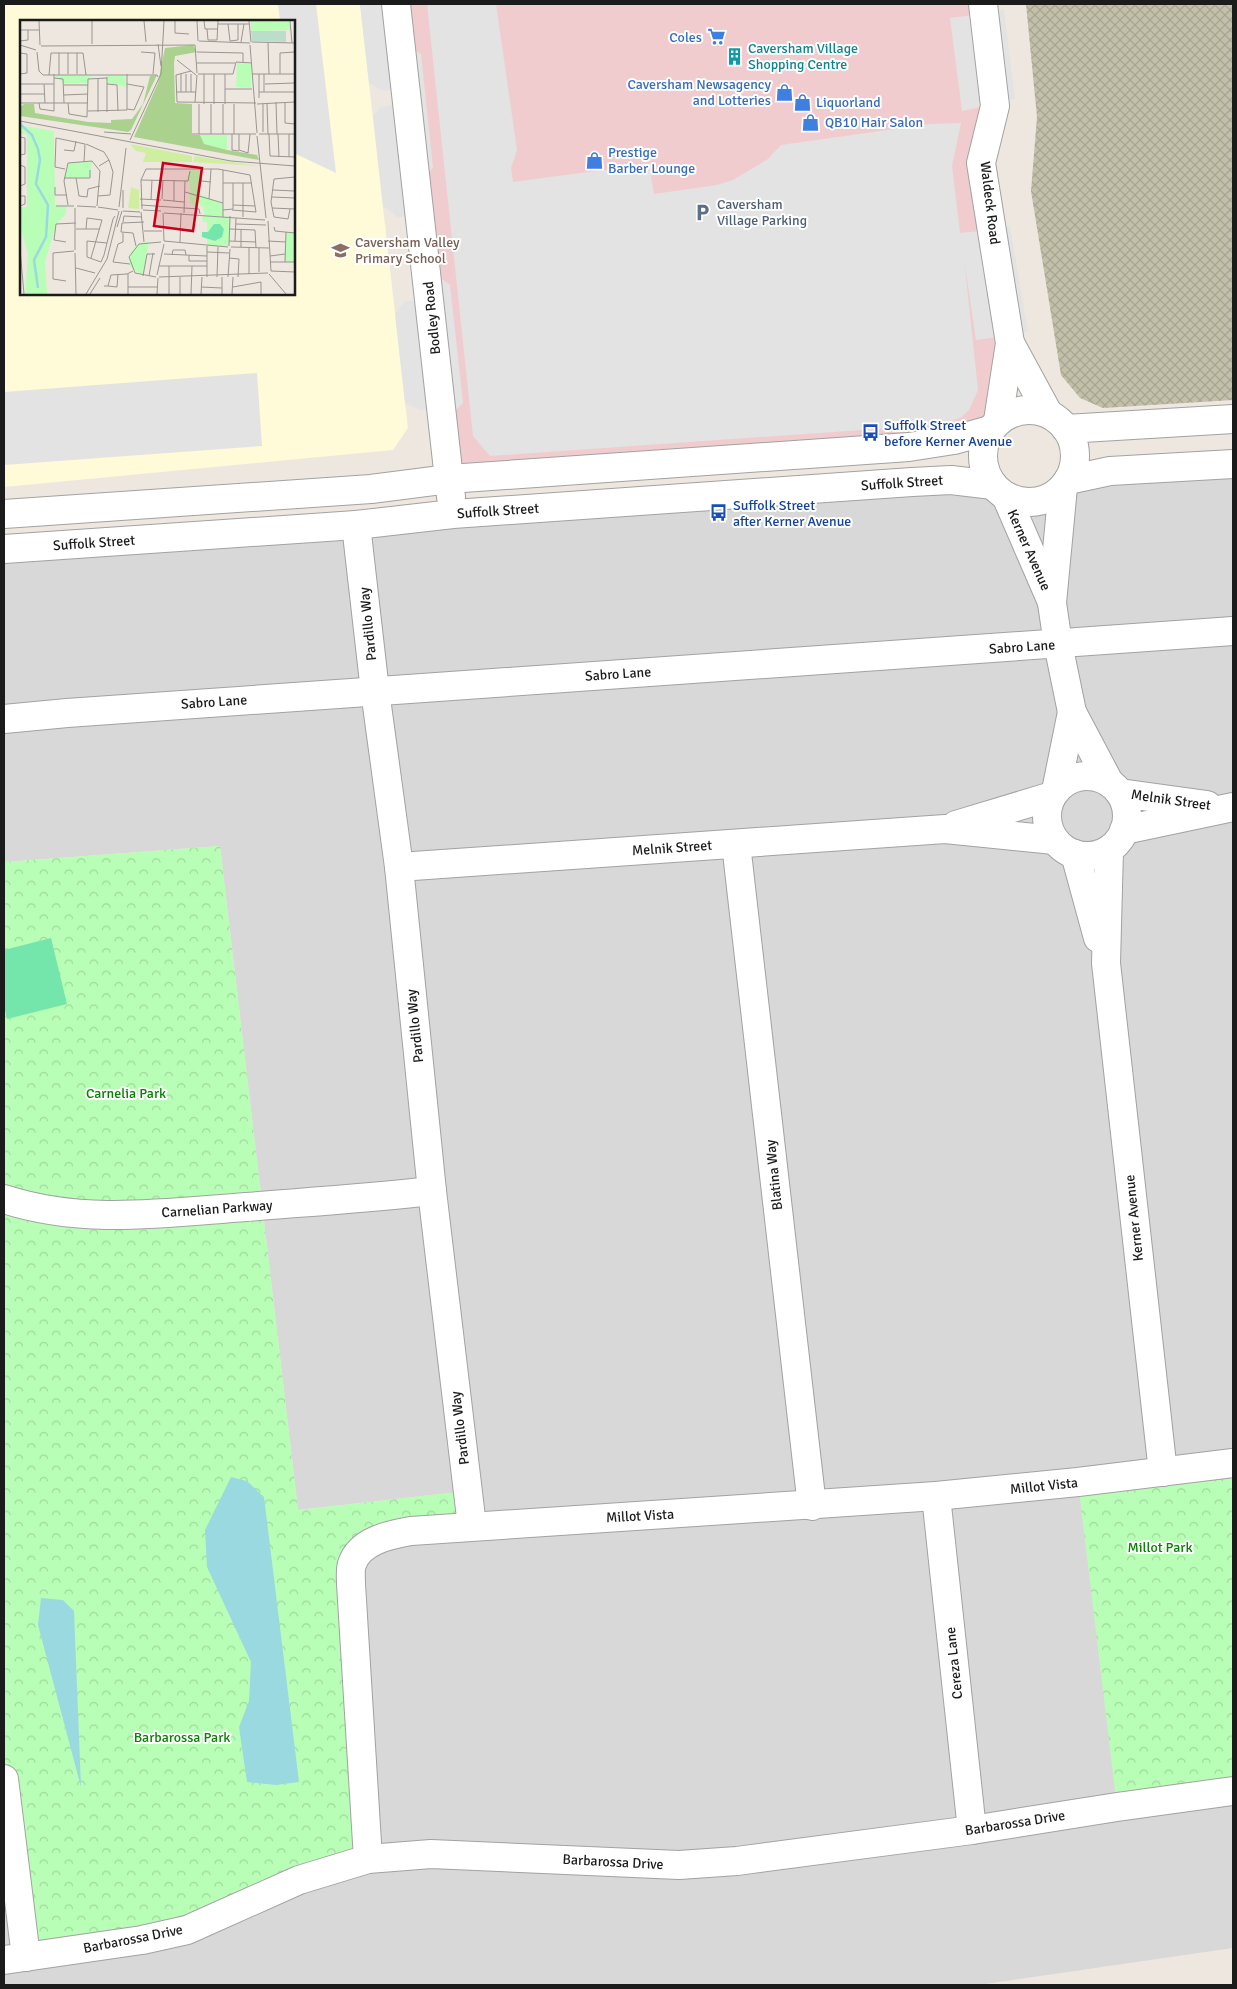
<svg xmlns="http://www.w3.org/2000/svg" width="1237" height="1989" font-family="Signika,sans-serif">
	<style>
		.residential { fill: #d9d8d8 }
		.commercial { fill: #f1cccf }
		.education { fill: #fffad7; fill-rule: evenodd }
		.construction { fill: url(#construction-cross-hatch) }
		.park { fill: url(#park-crowns) }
		.pitch { fill: #74e6ac }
		.parking { fill: #e3e3e3 }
		.water { fill: #9bd9e0 }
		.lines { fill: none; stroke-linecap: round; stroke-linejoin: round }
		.minor-casing { stroke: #a2a2a2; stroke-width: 30 }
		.minor { stroke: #fff; stroke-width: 28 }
		.labels { text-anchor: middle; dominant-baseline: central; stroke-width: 4; stroke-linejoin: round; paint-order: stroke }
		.shop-label { font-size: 14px; fill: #366cbe; stroke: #fff; text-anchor: start }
		.culture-label { font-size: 14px; fill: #0d838f; stroke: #fff; text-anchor: start }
		.street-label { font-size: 14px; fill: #1b1b1b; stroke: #fff }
		.service-label { font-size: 14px; fill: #4e5e75; stroke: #fff; text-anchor: start }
		.education-label { font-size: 14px; fill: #785e54; stroke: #fff; text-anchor: start }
		.transit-label { font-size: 14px; fill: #164399; stroke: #fff; text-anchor: start }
		.park-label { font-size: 14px; fill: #068101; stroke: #fff }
		.inset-river { fill: none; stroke: #9bd9e0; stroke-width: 2.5 }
		.inset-road { fill: none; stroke: #9a9591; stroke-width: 1 }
		.view { fill: #c60018; fill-opacity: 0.15; stroke: #c60018; stroke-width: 2.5 }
		.inset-edge { fill: none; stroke: #1b1b1b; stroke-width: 2.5 }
	</style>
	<defs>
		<pattern id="construction-cross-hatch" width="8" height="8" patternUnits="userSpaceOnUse" patternTransform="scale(1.25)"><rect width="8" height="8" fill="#c3c0aa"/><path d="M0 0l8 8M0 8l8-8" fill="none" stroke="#a7a492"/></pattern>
		<pattern id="park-crowns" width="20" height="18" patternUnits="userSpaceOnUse" patternTransform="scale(1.25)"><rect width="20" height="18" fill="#b9feb6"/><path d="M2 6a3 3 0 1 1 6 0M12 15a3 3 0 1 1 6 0" fill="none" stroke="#9ed99c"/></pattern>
	</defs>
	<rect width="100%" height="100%" fill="#eee7df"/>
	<polygon class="residential" points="1233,464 1233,1948 978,1985 4,1985 4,1779 467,1491 298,1510 220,846 4,862 4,549 912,482 1025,502 1036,501 1055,494"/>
	<polygon class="commercial" points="396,4 983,4 981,163 1010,343 990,430 449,479"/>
	<path class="education" d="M4 4H360L408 428 393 450 4 487ZM21 21H294V294H21Z"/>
	<polygon class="construction" points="1026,4 1233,4 1233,400 1103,408 1080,398 1061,375 1031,191 1037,117"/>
	<g class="park">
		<polygon points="220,846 298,1510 467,1491 472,1526 359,1551 368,1859 240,1907 26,1957 4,1779 4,862"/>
		<polygon points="1233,1463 1233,1791 1117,1807 1078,1482"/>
	</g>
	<polygon class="pitch" points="51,938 67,1004 7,1019 4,1006 4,950"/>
	<g class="parking">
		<polygon points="278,4 316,4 336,173 296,154 294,135 294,21 280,21"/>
		<polygon points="360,4 391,4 402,88 384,91 369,83"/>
		<polygon points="427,4 496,4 517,150 511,168 513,182 649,164 654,194 717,185 733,180 768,159 781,145 930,124 961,123 952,166 960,233 979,231 997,337 976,340 964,259 978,390 969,410 960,418 948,423 934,425 490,456 473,436"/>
		<polygon points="1004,9 1015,99 998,101 988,12"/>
		<polygon points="973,15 981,107 962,111 950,18"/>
		<polygon points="403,43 421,54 433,168 420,181"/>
		<polygon points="403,103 417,216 398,217 383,206 373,115 382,107"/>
		<polygon points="1010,226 1028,332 1013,334 996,228"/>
		<polygon points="429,270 450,285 463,403 447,419"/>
		<polygon points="425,300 436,409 420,410 405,403 395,314 405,301"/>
		<polygon points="257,373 262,446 4,465 4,392"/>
	</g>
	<g class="water">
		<polygon points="231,1477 247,1481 264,1497 299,1782 276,1785 247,1782 239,1727 249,1701 251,1662 207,1567 205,1530"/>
		<polygon points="41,1598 63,1600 74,1611 81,1787 38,1625"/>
	</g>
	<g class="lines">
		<defs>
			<g id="minor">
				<polyline points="396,4 451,497"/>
				<polyline points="983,4 995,106 981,163 1010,343 998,421"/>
				<polyline points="1010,343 1048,413"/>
				<circle cx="1029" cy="456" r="46"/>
				<polyline points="1066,429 1233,419"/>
				<polyline points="1068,480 1110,471 1233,464"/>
				<polyline points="1063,487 1052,603 1058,644 1072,712 1109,782"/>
				<polyline points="1006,496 1051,600"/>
				<polyline points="4,514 371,489 449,479 909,447 954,440 990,430"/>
				<polyline points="356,525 375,691 399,867 432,1191 472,1526"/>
				<polyline points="4,549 356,525 453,514 912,482 951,480 993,485"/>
				<polyline points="4,719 67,713 1233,631"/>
				<circle cx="1087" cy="816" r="40"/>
				<polyline points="1056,791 1072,712"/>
				<polyline points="1120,793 1207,805"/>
				<polyline points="956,825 1052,796"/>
				<polyline points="1124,830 1233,807"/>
				<polyline points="736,844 812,1506"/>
				<polyline points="1109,850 1106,963 1163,1472"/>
				<polyline points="1075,854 1098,938"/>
				<polyline points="399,867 945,829 1054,840"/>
				<path d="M4 1199C84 1225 163 1213 246 1207 308 1202 370 1198 432 1191"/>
				<polyline points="936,1496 972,1830"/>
				<polyline points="4,1779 26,1957"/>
				<path d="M368 1859 351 1584C351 1578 350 1569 352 1564 360 1540 390 1535 411 1531L936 1496 1078 1482 1233 1463"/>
				<polyline points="4,1960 142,1940 187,1930 299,1880 368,1859 431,1854 679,1865 737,1861 972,1830 1117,1807 1233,1791"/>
			</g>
		</defs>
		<use href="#minor" class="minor-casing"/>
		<use href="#minor" class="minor"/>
	</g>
	<defs>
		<symbol id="supermarket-bare" viewBox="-9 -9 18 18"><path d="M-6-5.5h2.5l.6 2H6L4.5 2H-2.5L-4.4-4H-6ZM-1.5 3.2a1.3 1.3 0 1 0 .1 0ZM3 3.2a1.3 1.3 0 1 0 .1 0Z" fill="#3f7fe0" stroke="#fff" stroke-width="2.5" paint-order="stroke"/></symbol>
		<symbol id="building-bare" viewBox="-9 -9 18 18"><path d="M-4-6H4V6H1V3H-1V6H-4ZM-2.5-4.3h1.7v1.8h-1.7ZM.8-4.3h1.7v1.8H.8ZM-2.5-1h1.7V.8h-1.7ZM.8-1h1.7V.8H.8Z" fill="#0f9aa8" stroke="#fff" stroke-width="2.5" paint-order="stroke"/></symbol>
		<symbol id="shop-bare" viewBox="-9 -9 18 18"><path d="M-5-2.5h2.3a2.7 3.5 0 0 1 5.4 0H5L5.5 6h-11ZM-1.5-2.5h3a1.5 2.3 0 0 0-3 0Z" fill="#3f7fe0" stroke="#fff" stroke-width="2.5" paint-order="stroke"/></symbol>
		<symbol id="parking-bare" viewBox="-9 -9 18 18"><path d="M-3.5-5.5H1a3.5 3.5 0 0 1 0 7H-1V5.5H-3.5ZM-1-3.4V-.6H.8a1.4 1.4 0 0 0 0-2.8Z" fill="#5c6f8a" stroke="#fff" stroke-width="2.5" paint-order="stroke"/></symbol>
		<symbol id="school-bare" viewBox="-9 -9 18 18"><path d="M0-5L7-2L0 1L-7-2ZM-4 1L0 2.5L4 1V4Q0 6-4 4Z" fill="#8d6e63" stroke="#fff" stroke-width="2.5" paint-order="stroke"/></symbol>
		<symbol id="bus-bare" viewBox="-9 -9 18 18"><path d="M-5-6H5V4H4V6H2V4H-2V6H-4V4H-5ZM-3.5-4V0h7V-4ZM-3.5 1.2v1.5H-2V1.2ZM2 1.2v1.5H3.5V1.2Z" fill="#1a4fb4" stroke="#fff" stroke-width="2.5" paint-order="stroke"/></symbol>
	</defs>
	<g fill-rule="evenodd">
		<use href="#supermarket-bare" x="704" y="24" width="25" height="25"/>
		<use href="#building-bare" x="722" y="44" width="25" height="25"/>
		<use href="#shop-bare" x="772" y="80" width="25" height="25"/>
		<use href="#shop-bare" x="790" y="90" width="25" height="25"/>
		<use href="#shop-bare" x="798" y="110" width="25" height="25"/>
		<use href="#shop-bare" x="582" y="148" width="25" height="25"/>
		<use href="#parking-bare" x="690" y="200" width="25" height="25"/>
		<use href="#school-bare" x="328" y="238" width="25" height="25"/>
		<use href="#bus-bare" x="858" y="420" width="25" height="25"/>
		<use href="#bus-bare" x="706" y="500" width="25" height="25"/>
	</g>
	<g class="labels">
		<g class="shop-label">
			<text x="702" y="37" text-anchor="end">Coles</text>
			<text x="771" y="84" text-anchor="end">Caversham Newsagency<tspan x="771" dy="16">and Lotteries</tspan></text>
			<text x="816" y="102">Liquorland</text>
			<text x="825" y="122">QB10 Hair Salon</text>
			<text x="608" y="152">Prestige<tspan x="608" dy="16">Barber Lounge</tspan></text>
		</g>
		<g class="culture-label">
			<text x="748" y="48">Caversham Village<tspan x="748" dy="16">Shopping Centre</tspan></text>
		</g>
		<g class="street-label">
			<text transform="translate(990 203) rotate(83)">Waldeck Road</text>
			<text transform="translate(432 318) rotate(-96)">Bodley Road</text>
			<text transform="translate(902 483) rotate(-4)">Suffolk Street</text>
			<text transform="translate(498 511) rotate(-4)">Suffolk Street</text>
			<text transform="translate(94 543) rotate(-4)">Suffolk Street</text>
			<text transform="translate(1029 550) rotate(66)">Kerner Avenue</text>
			<text transform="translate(368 624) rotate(-96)">Pardillo Way</text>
			<text transform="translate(1022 647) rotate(-4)">Sabro Lane</text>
			<text transform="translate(618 674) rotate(-4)">Sabro Lane</text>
			<text transform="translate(214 702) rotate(-4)">Sabro Lane</text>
			<text transform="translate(1171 800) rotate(8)">Melnik Street</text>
			<text transform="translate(672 848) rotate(-4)">Melnik Street</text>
			<text transform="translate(415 1026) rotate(-96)">Pardillo Way</text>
			<text transform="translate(774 1175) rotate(-96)">Blatina Way</text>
			<text transform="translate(217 1209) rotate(-4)">Carnelian Parkway</text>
			<text transform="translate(1134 1218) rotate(-96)">Kerner Avenue</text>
			<text transform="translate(460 1428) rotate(-97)">Pardillo Way</text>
			<text transform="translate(1044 1486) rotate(-6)">Millot Vista</text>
			<text transform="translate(640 1516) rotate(-3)">Millot Vista</text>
			<text transform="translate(954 1663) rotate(-96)">Cereza Lane</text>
			<text transform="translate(1015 1823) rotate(-9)">Barbarossa Drive</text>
			<text transform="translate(613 1862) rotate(3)">Barbarossa Drive</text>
			<text transform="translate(133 1939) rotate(-11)">Barbarossa Drive</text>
		</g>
		<g class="service-label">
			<text x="717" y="204">Caversham<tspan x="717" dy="16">Village Parking</tspan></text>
		</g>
		<g class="education-label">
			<text x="355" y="242">Caversham Valley<tspan x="355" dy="16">Primary School</tspan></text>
		</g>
		<g class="transit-label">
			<text x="884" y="425">Suffolk Street<tspan x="884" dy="16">before Kerner Avenue</tspan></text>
			<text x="733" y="505">Suffolk Street<tspan x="733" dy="16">after Kerner Avenue</tspan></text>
		</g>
		<g class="park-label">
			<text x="126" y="1093">Carnelia Park</text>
			<text x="1160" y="1547">Millot Park</text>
			<text x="182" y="1737">Barbarossa Park</text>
		</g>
	</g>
	<g transform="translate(20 20)">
		<rect width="275" height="275" fill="#eee7df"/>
		<path d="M110 124 172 136V142H123L126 133 116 131ZM175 136 206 141 239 146 173 142ZM111 167 119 170V189L108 188Z" fill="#d0ee9f"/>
		<path d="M173 25 177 32 155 36 154 43 155 83 172 84V115H183L207 126V130L237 135 239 140 114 117 138 63 145 28ZM137 55 111 110 108 112 0 96V87L4 84H14L15 93 68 102 91 103V100L112 99 123 84 130 56Z" fill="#abd18f"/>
		<path d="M231 11H266V22L232 21Z" fill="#badec9"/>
		<path d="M231 1H269L271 10 231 11ZM217 43 231 44V68L216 67ZM34 55 71 56 67 63H44ZM87 55 105 56 107 67 88 63ZM0 99 4 106 34 111 35 185 46 186V194L37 203 25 241 27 274H5L8 234 0 205V188L7 187V114H0ZM180 115H207V130L184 124ZM72 141 70 157 44 158 48 143ZM181 149 180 174 203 183V196L185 195 183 186 170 184V163L165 162 170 151ZM183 195 210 197 209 226H187V202H182ZM266 212 275 213V242H265ZM129 222 123 256 110 246V233L118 224Z" fill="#b9feb6"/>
		<path d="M194 204H200L204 209 202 217 195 221 182 217V212H188Z" fill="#74e6ac"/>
		<path class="inset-river" d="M0 104 12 115 18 129 20 140 16 164 28 185 26 217 14 240 18 268"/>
		<path class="inset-road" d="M19 1 20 25M124 1 126 22M155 1V13L169 14M177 1 178 21M184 1 185 9H198M229 1 231 22M270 1 272 23M198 4H229M208 4 210 21 218 20V4M187 9 188 20H197L198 1M0 10H19M0 21 8 20V10M179 21 230 23M221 22 224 4M232 22 275 23M248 23 249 54M72 24V1M138 24 141 46M0 25 16 30M175 25 177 53M230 25 237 113M21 26 175 25M17 32 19 51 23 55H137L138 57M121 32 135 33 133 54M177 32 223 33V42M0 33 7 34V53L0 54M48 33V54M57 33V54M157 40 176 55M177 43H215M171 51 156 55 157 82 236 83M161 54V72M166 54V72M178 54H213L216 42 232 43M184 54V84M194 54V84M232 54H275M239 54V78M244 54V72M260 54V33L275 32M29 55 31 33H63L66 55M39 55V33M87 57V92M34 58 43 59 44 83M78 58V92M0 64H34M24 64 25 83M87 64 97 65 98 91M245 64 275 63M44 65H68M205 69H232M156 72H176M171 72V54M239 72H275M0 74H24M44 75 68 74M175 82 177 55M256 82 257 114M265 82V103L275 104M0 83H68M19 83 20 89 34 91V54M48 83 49 94 67 97 68 59 87 58M191 84V114M205 84V54M214 84V114M237 84 275 82M243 84V112M247 84 248 114M107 89 114 90 124 67 107 64M68 91 107 90V54M0 101 211 141 275 146M84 112 111 114M172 114H236M179 114V84M203 114V84M212 114V130L219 131M219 114V130L228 133 230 114M239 114H275M249 114 250 136 275 137M258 114 259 137M269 114V137M237 116 246 198M0 117 5 118V134L0 135M110 120 141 54 144 1M66 124 84 132 89 140M44 130 54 131 56 121M0 145 5 147V164L0 166M45 149 35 147 36 118 65 124 64 142M181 150V161L191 162M44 158H70V150M56 158 59 176 67 177 68 169 80 166M121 160 168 161 170 151M203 163H232M35 167V175H47M253 170 275 171M165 172 203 183M0 176H5V184L0 186M78 176 90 175 93 152 89 140 79 146M252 177 275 178M120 179 141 180M142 179 143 160M189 179 191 149M131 180 132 160M143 180 164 182M154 181V160M48 185 44 161 48 143 72 141 80 151 77 186M121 185 179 189 180 194M36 186H54M57 186 76 187M78 187 98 190M99 187 106 128M103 188V170M252 188 275 189M122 189 121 160 126 149H198L230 155 235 186 213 185M270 189 268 199 254 197 251 182 254 159 275 157M123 190 141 191M203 190 213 189V163M212 190 236 192 235 186M103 191 120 192M121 192 124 222M143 193 144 221M144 193 245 200M164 193 165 161M203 197V150M223 197V163M248 201 251 251M103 202 104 196 122 197M216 204 246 205M97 207 102 191M254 207 255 211 275 213M56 209H80M66 209 67 198 82 200 71 238M210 209 235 210 236 228M124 211H142M103 213V222L98 224 93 242 110 244M144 221 208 227M209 221 236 222M215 221 216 198M248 221 266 222M46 222 34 220 36 204 56 203M160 222 161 193M87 223 67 221V237L81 242 84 235 93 199 95 196M116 226 113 213 101 212 102 203 124 202M209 226 210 196M211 227 249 228M221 227V210M0 229 4 274M55 230V188M187 232 209 233M55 233 56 274M144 234 187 236M152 235 153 230H165L166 235M169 235V241H187M250 236 265 234M209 238 219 239 218 257M250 242H275M265 242 266 212M139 246H187M56 248 75 253M251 251 275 252M239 252V228M229 254V228M249 254 266 274M137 255 144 224M123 256 127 234H135M129 256 133 233M136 257 115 253 109 237 119 224 141 222M139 257 248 253M187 257V226M197 257 198 227M208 257 210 229M46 261 33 259V233L54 231M84 266H88L91 255 107 254 113 251M88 266 97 267 98 254M108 267H137M181 267 202 268M213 267 241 262V274M66 274 87 239 99 191M70 274 80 258M108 274V254M137 274 138 258M149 274V246M160 274V257M171 274 172 246M181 274 182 257M202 274V257M212 274 213 257"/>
		<path class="view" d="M143 143 182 148 173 211 134 206Z"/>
		<rect width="275" height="275" class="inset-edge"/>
	</g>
	<rect width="1237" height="1989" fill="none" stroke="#1b1b1b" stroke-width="10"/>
</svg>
